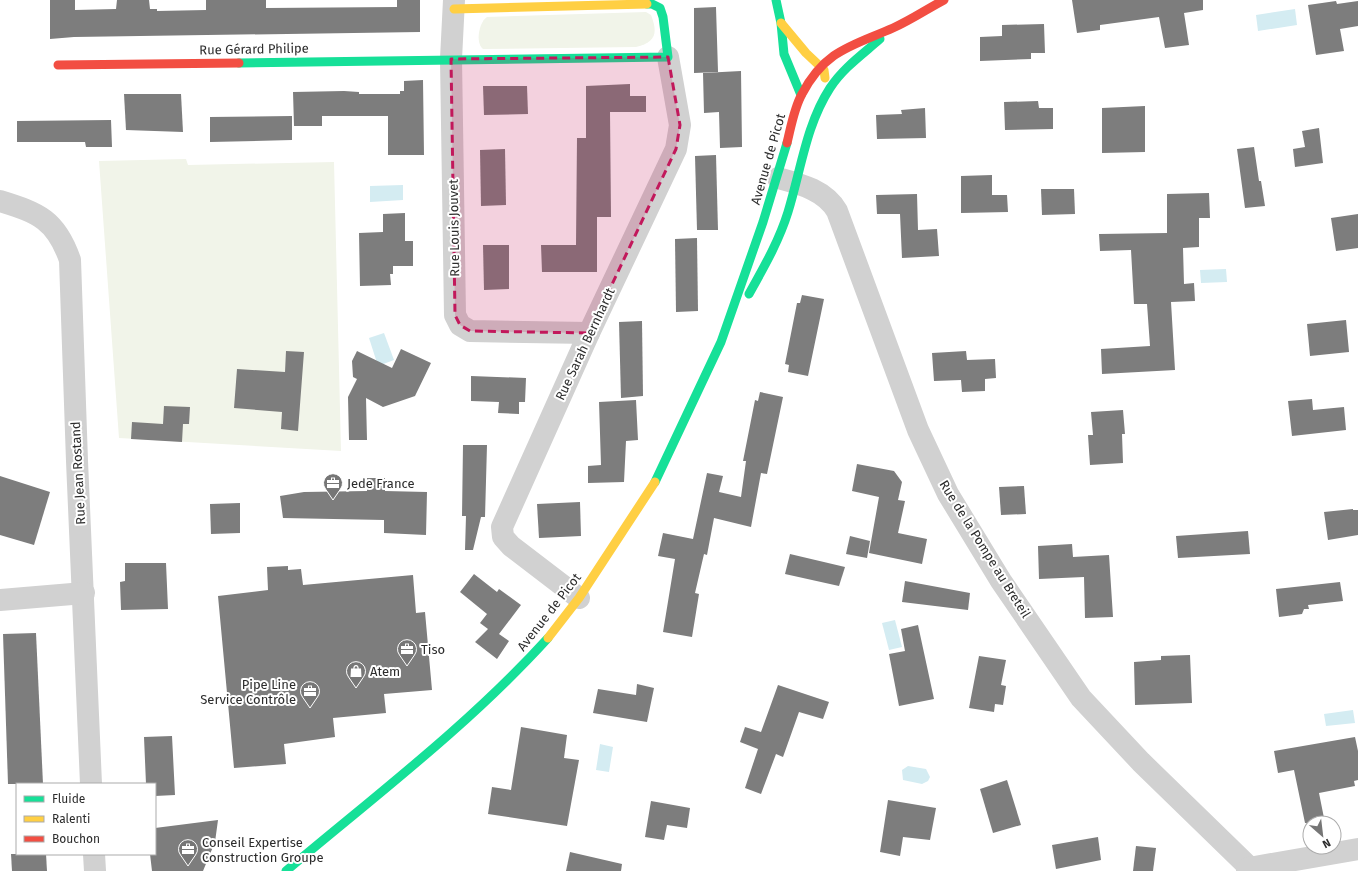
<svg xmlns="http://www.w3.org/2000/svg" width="1358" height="871" font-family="'Fira Sans',sans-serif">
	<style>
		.green { fill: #f1f4e9 }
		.water { fill: #d4ecf2 }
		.building { fill: #7d7d7d }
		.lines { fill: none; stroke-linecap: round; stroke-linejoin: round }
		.street { stroke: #d1d1d1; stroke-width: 22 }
		.fast { stroke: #16e098; stroke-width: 9 }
		.slow { stroke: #ffcf43; stroke-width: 9 }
		.jam { stroke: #f24e42; stroke-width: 9 }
		.marked { fill: #c2185b; fill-opacity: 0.2; stroke: #c2185b; stroke-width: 3; stroke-dasharray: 8 5; stroke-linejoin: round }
		.labels { text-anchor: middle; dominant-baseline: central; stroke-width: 4; stroke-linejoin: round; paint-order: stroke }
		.street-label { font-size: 13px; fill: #2c2c2c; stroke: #fff }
		.poi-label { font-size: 13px; fill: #2c2c2c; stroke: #fff; text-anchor: start }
	</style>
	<rect width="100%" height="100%" fill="#fff"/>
	<g class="green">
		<path d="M646 12 651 15C658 33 656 42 636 47L483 49C475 43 479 22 487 17Z"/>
		<polygon points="186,159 188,165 334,162 341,451 119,438 99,161"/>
	</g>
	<g class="water">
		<polygon points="1295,9 1297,25 1258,31 1256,15"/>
		<polygon points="403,185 403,200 370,202 370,186"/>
		<polygon points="1226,269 1227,282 1201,283 1200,270"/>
		<polygon points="384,333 394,360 378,366 369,338"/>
		<polygon points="895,620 902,647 889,650 882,623"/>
		<polygon points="1353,710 1355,723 1326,726 1324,714"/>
		<polygon points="600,744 613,747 609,772 596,770"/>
		<polygon points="908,766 926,769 930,777 928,781 922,784 903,780 902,770"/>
	</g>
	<g class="building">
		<polygon points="50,0 75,0 75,10 116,9 117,0 149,0 150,9 157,9 157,11 206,10 206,0 266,0 266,8 397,7 397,0 420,0 420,32 74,37 50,39"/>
		<polygon points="1072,0 1203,0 1203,10 1184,13 1189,45 1165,48 1159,17 1100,25 1100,30 1077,33"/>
		<polygon points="1336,1 1337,4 1358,1 1358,26 1340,29 1344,51 1316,55 1308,5"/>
		<polygon points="716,7 718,72 694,73 694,8"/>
		<polygon points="1044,24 1045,53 1031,53 1031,59 980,61 980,37 1002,36 1002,25"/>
		<polygon points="741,71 742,147 720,148 719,112 704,113 703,73"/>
		<polygon points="423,80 424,155 388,155 388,116 322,116 322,126 294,126 293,92 344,91 359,92 359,94 400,94 400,91 404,91 404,81"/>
		<polygon points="630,84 630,96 646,96 646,112 610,112 611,217 597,217 597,272 542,272 541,245 576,245 577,138 586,138 586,86"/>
		<polygon points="483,86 527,86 528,114 484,115"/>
		<polygon points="124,94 181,94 183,132 126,130"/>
		<polygon points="1038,101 1039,108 1053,108 1053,129 1005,130 1004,102"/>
		<polygon points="1145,106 1145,152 1102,153 1102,108"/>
		<polygon points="925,108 926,138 877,139 876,115 902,114 901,110"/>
		<polygon points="292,116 292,140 210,142 210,117"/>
		<polygon points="111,120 112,147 86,147 85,142 17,142 17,121"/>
		<polygon points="1319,128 1323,163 1295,167 1293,149 1305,147 1302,131"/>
		<polygon points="1254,147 1259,181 1261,181 1265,206 1245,208 1237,149"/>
		<polygon points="505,149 506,205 481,206 480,150"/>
		<polygon points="716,155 718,230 697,230 695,156"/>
		<polygon points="992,175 992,195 1007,195 1008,212 961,213 961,176"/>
		<polygon points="1041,189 1074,189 1075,214 1042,215"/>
		<polygon points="1209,193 1210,218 1199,218 1199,247 1183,248 1184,284 1194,283 1195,301 1171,302 1175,370 1102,374 1101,349 1150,346 1147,304 1134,304 1131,250 1100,251 1099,234 1167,233 1167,194"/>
		<polygon points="917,194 918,230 937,229 939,256 902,258 900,214 877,214 876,195"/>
		<polygon points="405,213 405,241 413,241 413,266 393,266 393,274 390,274 391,285 360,286 359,233 383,232 383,214"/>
		<polygon points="1358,214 1358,248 1336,251 1331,218"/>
		<polygon points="697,238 698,311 676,312 675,239"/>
		<polygon points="483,245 509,245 509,289 484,290"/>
		<polygon points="802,295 824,299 808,376 788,372 789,365 785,364 797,303 800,303"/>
		<polygon points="1346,320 1349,352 1310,356 1307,324"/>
		<polygon points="642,321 643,396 621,398 619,322"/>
		<polygon points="401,349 431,363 415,396 383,407 366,398 367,440 349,440 348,397 357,379 353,377 352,361 357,351 392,368"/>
		<polygon points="286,351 304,352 298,431 281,429 282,412 234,408 237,369 285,372"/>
		<polygon points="966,351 967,360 995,359 996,378 985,379 985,391 962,392 961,380 934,381 932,353"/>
		<polygon points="471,376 526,378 525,402 519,402 519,414 498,413 499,402 471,401"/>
		<polygon points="760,392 783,397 767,474 761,473 751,527 714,518 707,555 704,554 695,593 699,594 692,637 663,632 675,559 658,556 663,533 693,539 707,473 723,476 719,492 741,497 746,461 743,461 755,400 758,401"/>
		<polygon points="1312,399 1313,410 1344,407 1346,430 1292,436 1288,401"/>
		<polygon points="636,400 638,440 626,441 624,482 588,483 588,466 601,465 599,402"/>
		<polygon points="164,406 190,407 189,424 183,424 182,442 131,439 132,422 163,424"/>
		<polygon points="1123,410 1125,434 1122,434 1123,463 1090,465 1088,435 1093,435 1091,412"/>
		<polygon points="463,445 487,445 485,517 481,517 473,550 465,550 466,516 462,516"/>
		<polygon points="857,464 894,471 902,482 898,500 905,501 898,533 927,539 922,564 869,553 879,497 852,491"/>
		<polygon points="0,476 50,492 34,545 0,535"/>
		<polygon points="367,478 385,478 385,491 427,492 426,535 384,533 384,520 283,518 280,496 304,492 367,491"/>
		<polygon points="1024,486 1026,514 1001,515 999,487"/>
		<polygon points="580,502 581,536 539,538 537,504"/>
		<polygon points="240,503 240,533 211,534 210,504"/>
		<polygon points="1353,509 1353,510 1358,510 1358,535 1328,540 1324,512"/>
		<polygon points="1248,531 1250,554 1178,558 1176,536"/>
		<polygon points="850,536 870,541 867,558 846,554"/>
		<polygon points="1072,544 1073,557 1109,555 1113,617 1085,618 1084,577 1039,579 1038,546"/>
		<polygon points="790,554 845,567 839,586 785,574"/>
		<polygon points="125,563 166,563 168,609 121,610 120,582 125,581"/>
		<polygon points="288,566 288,570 301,569 303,585 413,575 416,613 425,612 432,690 384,694 386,713 333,718 335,737 284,744 286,764 234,768 218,596 268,590 267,567"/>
		<polygon points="474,574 497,592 499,589 521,605 499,634 509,641 497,659 475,642 488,629 480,623 487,614 460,592"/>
		<polygon points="905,581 970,593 968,610 902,602"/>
		<polygon points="1340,582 1343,601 1308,605 1309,609 1304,609 1302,614 1279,617 1276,589"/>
		<polygon points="918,625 934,699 899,706 889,654 905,651 901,629"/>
		<polygon points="36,633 43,784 8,784 3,634"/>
		<polygon points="1190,655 1192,703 1135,705 1134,662 1161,660 1161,656"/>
		<polygon points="979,656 1006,660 1001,685 1006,686 1003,705 995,704 994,712 969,708"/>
		<polygon points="637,684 654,688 647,722 593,713 598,689 636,695"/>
		<polygon points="778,685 829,702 823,719 799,712 783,757 776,754 761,794 745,788 758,749 740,742 745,727 761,732"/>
		<polygon points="521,727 567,735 564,758 579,760 567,826 488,814 492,787 511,790"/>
		<polygon points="172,736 175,795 155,796 155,784 146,784 144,737"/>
		<polygon points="1355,737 1358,751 1358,780 1354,781 1355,786 1319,793 1325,823 1305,823 1294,770 1278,773 1274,751"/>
		<polygon points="1007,780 1021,825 993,833 980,789"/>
		<polygon points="888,800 936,808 930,840 903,837 900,856 880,852"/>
		<polygon points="651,801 690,808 687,828 667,825 664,840 645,837"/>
		<polygon points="218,820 215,842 203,871 152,871 150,854 155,854 155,828"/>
		<polygon points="1098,837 1101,860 1056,869 1052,845"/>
		<polygon points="1136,846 1156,848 1153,871 1133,871"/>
		<polygon points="570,852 622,864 621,871 566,871"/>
		<polygon points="11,854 46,854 47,871 12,871"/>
	</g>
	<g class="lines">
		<g class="street">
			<polyline points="454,0 451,59 455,315 460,325 470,331 589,333"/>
			<path d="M778 178C800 184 825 190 837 211L918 430 948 494 1001 581 1081 698 1141 762 1253 871"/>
			<path d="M0 201C39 213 56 220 70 260L77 461 91 784"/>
			<polyline points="579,598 511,546 503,537 502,527 589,333 676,149 680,125 668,57"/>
			<polyline points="0,600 84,593"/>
			<polyline points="94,854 95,871"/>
			<polyline points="1247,871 1249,868 1358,849"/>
		</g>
		<g class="fast">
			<polyline points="776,0 781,23 784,54 801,95"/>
			<polyline points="239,63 668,57 663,17 660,8 652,4 647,4"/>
			<path d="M749 294C764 267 779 241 788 212 801 170 806 125 830 88 843 68 863 54 880 39"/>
			<polyline points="655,482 721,342 763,222 787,143"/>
			<path d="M286 871C375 796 469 725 548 638"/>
		</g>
		<g class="slow">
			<polyline points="454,9 647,4"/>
			<polyline points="781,23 806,53 824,70 825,78"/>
			<polyline points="548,638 579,598 655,482"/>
		</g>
		<g class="jam">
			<polyline points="58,65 239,63"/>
			<path d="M787 143C791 127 794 108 802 94 825 50 852 46 893 28 911 20 927 9 944 0"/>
		</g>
	</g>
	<path class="marked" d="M668 57 680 125 676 149 589 333 470 331 460 325 455 315 451 59Z"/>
	<defs>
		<symbol id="office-pin" viewBox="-11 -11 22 30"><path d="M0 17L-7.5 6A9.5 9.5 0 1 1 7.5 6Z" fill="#767676" stroke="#fff"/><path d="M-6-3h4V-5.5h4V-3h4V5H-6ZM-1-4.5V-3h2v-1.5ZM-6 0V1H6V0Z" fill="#fff"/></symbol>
		<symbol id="shop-pin" viewBox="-11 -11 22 30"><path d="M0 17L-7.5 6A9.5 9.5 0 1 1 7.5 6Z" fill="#767676" stroke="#fff"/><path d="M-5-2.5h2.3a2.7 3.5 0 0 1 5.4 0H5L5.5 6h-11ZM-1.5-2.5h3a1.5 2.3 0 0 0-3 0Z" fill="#fff"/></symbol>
	</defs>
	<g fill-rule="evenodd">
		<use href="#office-pin" x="322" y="472" width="22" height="30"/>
		<use href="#office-pin" x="396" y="638" width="22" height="30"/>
		<use href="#shop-pin" x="345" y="660" width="22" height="30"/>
		<use href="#office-pin" x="299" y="680" width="22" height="30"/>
		<use href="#office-pin" x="177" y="838" width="22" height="30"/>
	</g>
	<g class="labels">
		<g class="street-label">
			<text transform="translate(254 49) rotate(-1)">Rue Gérard Philipe</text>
			<text transform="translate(768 159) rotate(-74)">Avenue de Picot</text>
			<text transform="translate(454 228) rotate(-91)">Rue Louis Jouvet</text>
			<text transform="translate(585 344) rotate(-65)">Rue Sarah Bernhardt</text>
			<text transform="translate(78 473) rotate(-93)">Rue Jean Rostand</text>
			<text transform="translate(985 549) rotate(58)">Rue de la Pompe au Breteil</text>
			<text transform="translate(549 612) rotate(-52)">Avenue de Picot</text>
		</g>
		<g class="poi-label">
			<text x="347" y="483">Jede France</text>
			<text x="421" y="649">Tiso</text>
			<text x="370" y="671">Atem</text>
			<text x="296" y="684" text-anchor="end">Pipe Line<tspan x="296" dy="15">Service Contrôle</tspan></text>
			<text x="202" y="842">Conseil Expertise<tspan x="202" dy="15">Construction Groupe</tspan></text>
		</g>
	</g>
	<rect x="16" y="783" width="140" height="72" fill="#ffffff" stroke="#ababab"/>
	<rect x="24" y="796" width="20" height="6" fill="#16e098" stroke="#ababab"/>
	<text x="52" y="803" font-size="12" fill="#2c2c2c">Fluide</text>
	<rect x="24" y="816" width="20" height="6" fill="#ffcf43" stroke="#ababab"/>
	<text x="52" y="823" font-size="12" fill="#2c2c2c">Ralenti</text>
	<rect x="24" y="836" width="20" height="6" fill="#f24e42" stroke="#ababab"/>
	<text x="52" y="843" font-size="12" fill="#2c2c2c">Bouchon</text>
	<g transform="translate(1322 835) rotate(152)"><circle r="19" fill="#ffffff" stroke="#ababab"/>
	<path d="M0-3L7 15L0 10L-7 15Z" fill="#767676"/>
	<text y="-6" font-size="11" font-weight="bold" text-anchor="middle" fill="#2c2c2c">N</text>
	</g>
</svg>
